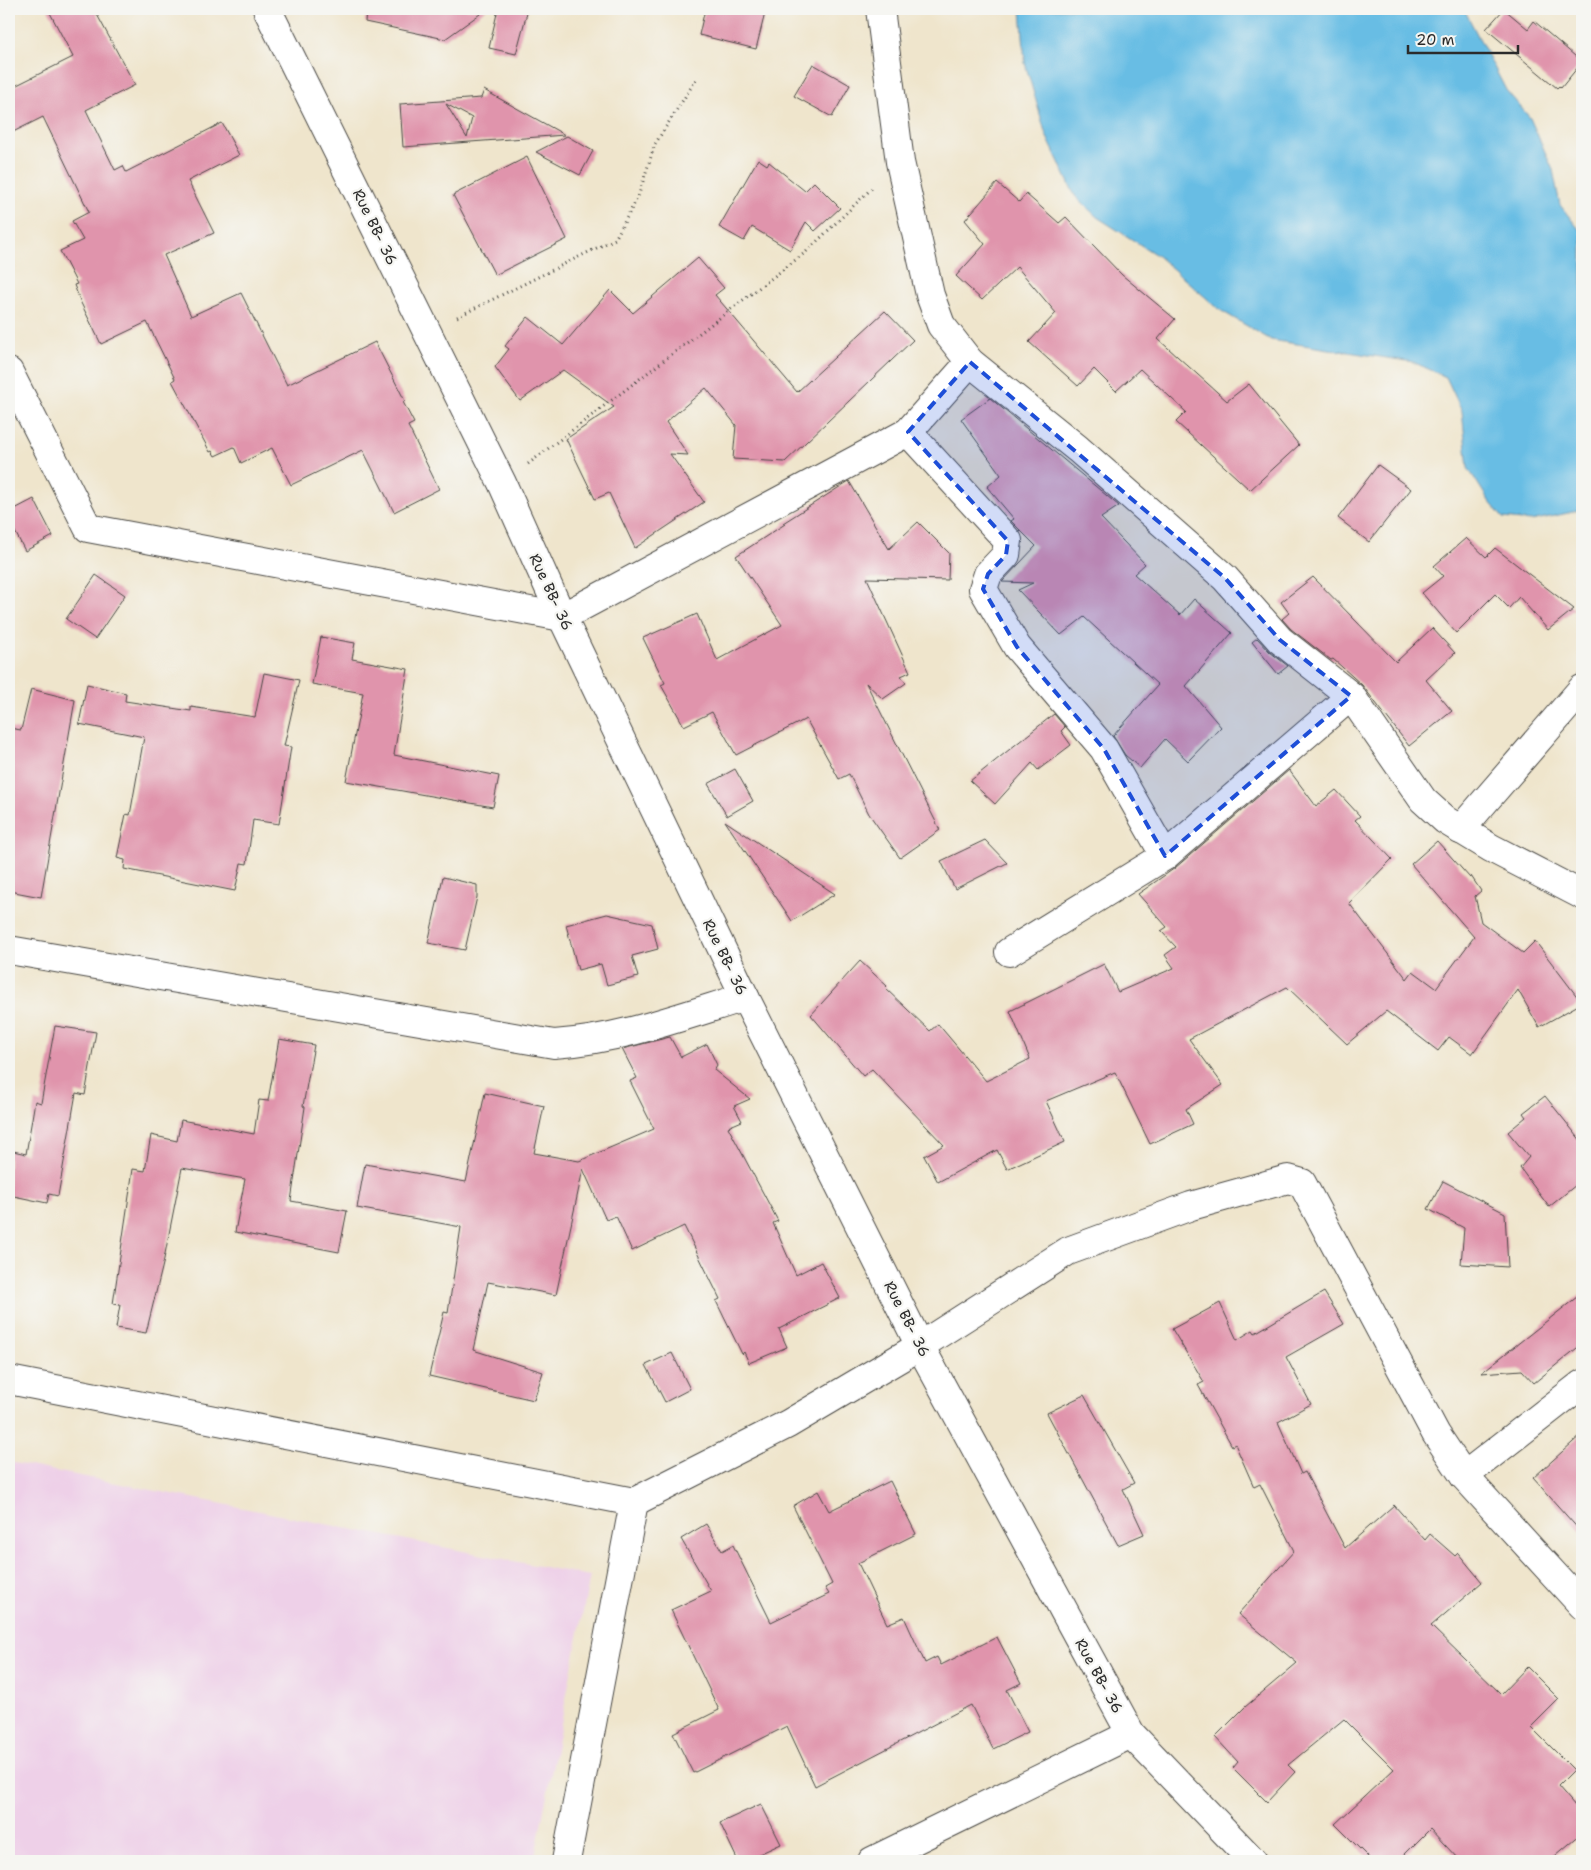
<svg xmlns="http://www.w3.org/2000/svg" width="1591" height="1870" font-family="'Shantell Sans',sans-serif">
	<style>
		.built { fill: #eed0e8 }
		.water { fill: #68bde4; stroke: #4a7488 }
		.building { fill: #e094ac; fill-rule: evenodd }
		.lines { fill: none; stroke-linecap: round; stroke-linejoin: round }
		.street-casing { stroke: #484743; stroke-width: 30 }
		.path { stroke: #484743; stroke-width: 3; stroke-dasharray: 1 4; stroke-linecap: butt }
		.street { stroke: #fff; stroke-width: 28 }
		.marked { fill: #1d4ed8; fill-opacity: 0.2; stroke: #1d4ed8; stroke-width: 4; stroke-dasharray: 10 6; stroke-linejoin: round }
		.labels { text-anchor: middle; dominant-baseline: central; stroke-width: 4.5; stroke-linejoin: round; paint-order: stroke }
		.street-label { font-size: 15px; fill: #2b2b2b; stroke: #f6f6f2 }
	</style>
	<rect width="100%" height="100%" fill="#f6f6f2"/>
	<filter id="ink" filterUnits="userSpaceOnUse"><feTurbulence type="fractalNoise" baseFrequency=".02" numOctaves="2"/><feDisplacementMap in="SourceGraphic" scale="10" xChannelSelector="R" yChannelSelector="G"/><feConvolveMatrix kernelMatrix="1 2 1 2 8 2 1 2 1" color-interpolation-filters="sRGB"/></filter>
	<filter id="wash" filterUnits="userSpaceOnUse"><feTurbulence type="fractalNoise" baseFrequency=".0096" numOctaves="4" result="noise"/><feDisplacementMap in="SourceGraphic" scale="20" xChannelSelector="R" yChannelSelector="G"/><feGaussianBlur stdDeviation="1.12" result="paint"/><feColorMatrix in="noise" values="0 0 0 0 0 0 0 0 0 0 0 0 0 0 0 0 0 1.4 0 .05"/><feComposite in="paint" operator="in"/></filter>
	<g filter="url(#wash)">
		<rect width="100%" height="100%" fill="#efe5cc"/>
		<polygon class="built" points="9,1462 590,1576 534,1861 9,1861"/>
		<polygon class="water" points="1021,9 1464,9 1506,90 1530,118 1553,170 1560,205 1582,233 1582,510 1531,521 1503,518 1489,501 1468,468 1462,411 1446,377 1413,362 1271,340 1220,310 1158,256 1097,217 1075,196 1046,135 1025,63"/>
		<g id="blocks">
			<g class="building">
				<polygon points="48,9 94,9 135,85 86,110 115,170 123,166 126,172 222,123 239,155 188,181 214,233 164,255 191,316 241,293 287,385 375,342 405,401 403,402 414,423 408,426 439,489 394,512 363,450 291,485 272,448 241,463 234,447 215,456 212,451 210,452 172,381 175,379 147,322 101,344 81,303 74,285 77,284 60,251 83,240 72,221 89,212 43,117 9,134 9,89 73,57"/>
				<polygon points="366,9 487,9 445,39 365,22"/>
				<polygon points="498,9 528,9 516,54 489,48"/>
				<polygon points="705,9 766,9 756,49 699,35"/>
				<polygon points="1504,9 1528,29 1534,21 1582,62 1561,88 1559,86 1557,88 1486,29"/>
				<polygon points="813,64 850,85 832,117 794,96"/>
				<path d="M484 90 565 135 403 147 400 104 481 98ZM446 104 472 118 467 138Z"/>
				<polygon points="567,136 593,151 580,175 536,152"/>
				<polygon points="527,157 567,239 495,275 453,195"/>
				<polygon points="758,159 767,165 769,162 805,191 814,182 840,208 815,231 806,222 790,250 752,227 744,241 719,227"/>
				<polygon points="997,183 1019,202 1026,194 1059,223 1066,217 1122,275 1175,319 1158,339 1227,401 1249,384 1299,445 1250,490 1176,422 1186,412 1140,369 1116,391 1094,369 1078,386 1029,342 1056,313 1017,267 982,300 956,276 985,244 965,220"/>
				<polygon points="698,258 724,288 715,295 797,392 885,311 913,340 785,462 733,459 736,425 706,388 666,422 688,455 670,454 704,502 635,548 609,493 595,499 566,439 614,407 563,370 520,401 495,367 509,349 505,346 528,317 563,345 610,290 633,313"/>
				<polygon points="990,398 1119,506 1101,518 1145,564 1134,574 1180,615 1194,599 1232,633 1186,686 1221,727 1188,761 1165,739 1140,768 1125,755 1113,736 1158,685 1084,617 1061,635 1018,590 1033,583 1002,582 1036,546 1011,521 1014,519 987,487 1001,475 961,419"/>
				<polygon points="1378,465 1411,489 1369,542 1338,518"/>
				<polygon points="849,481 889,549 918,522 949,553 948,580 867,578 910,672 901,676 906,683 883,699 866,683 940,830 900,858 869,814 849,774 839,779 806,719 736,755 712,712 684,726 661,685 665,683 643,638 697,614 717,660 782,625 736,556 785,524 783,523"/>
				<polygon points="34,499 53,536 25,551 9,520 9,512"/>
				<polygon points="1466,538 1486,557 1495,548 1574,609 1548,630 1519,597 1509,608 1495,594 1456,633 1422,593 1443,576 1434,566"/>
				<polygon points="96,575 125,595 95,639 66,619"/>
				<polygon points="1313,577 1396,662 1432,628 1455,653 1426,680 1452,711 1409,746 1362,685 1333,659 1331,660 1291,629 1282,619 1289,613 1281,602"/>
				<polygon points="321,637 355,643 352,659 408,669 394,755 499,776 493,807 346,781 363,693 312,684"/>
				<polygon points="1257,638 1270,652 1288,666 1278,674 1252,642"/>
				<polygon points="264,673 299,680 284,746 291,747 279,824 253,820 247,864 241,863 235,891 124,869 125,860 117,858 126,814 130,815 144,737 79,724 87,684 126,693 125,701 191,711 191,707 255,717"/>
				<polygon points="31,689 75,700 41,897 9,891 9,728 21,730"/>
				<polygon points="1054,714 1065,727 1061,731 1071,745 1038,770 1032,763 995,804 970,781"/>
				<polygon points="735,769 753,801 727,816 708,784"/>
				<polygon points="1289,770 1316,806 1336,790 1360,816 1355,820 1392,859 1349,903 1407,979 1413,971 1436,988 1474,937 1411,864 1437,841 1470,878 1471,876 1481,891 1475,896 1481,922 1523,953 1535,941 1582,1003 1539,1027 1518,990 1472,1054 1449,1037 1438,1051 1386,1011 1347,1044 1287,987 1189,1039 1223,1085 1186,1109 1193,1124 1150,1144 1115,1072 1046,1101 1065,1142 1007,1169 997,1150 938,1182 924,1156 944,1145 872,1069 863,1076 811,1015 860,961 887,986 885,988 930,1031 938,1024 986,1081 1030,1059 1010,1011 1104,964 1118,992 1174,968 1165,955 1176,947 1161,931 1167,927 1138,894 1175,868"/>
				<polygon points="725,821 835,894 792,921"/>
				<polygon points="985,840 1007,863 955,889 941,861"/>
				<polygon points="443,877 477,885 477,897 465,950 428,943"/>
				<polygon points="607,914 652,924 658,949 632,956 638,977 607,985 601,964 578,970 566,925"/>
				<polygon points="55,1026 96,1032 85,1095 76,1093 58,1196 49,1194 47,1203 9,1195 9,1150 26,1154 35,1101 41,1103"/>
				<polygon points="670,1037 681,1057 707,1044 717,1065 714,1070 750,1099 734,1106 742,1121 728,1127 778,1221 773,1223 796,1275 821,1262 840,1298 779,1329 787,1347 749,1363 744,1352 742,1354 716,1301 720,1299 684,1226 632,1251 616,1216 606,1220 583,1169 556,1295 488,1282 473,1350 543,1372 534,1400 429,1376 444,1312 448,1313 461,1227 357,1208 365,1164 466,1182 485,1093 544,1106 534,1153 579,1161 654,1129 630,1081 637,1078 622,1049"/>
				<polygon points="279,1039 314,1045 303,1106 305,1107 291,1201 347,1211 339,1252 235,1232 245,1179 182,1168 163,1264 146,1333 116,1328 120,1305 113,1304 133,1169 145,1171 151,1135 177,1141 181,1120 254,1134 259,1100 268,1101"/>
				<polygon points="1545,1096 1582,1142 1582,1180 1549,1207 1520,1168 1529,1157 1508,1132 1526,1117 1523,1113"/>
				<polygon points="1443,1181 1505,1213 1508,1267 1461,1264 1464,1228 1428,1209"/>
				<polygon points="1324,1292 1344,1324 1286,1357 1311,1404 1278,1422 1301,1474 1305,1472 1345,1548 1394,1505 1425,1540 1430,1534 1455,1556 1458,1553 1482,1582 1431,1626 1501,1694 1527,1667 1559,1699 1531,1727 1574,1770 1558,1786 1582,1814 1582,1833 1549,1861 1460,1861 1430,1829 1398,1861 1372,1861 1335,1824 1394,1769 1344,1719 1288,1765 1295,1772 1267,1802 1233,1768 1238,1762 1215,1737 1245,1707 1297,1663 1238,1614 1294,1551 1260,1484 1254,1487 1235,1444 1232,1446 1198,1385 1204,1382 1172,1329 1220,1303 1237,1340 1253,1330 1255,1333"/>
				<polygon points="1582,1293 1582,1344 1534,1383 1522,1370 1481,1373"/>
				<polygon points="672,1353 690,1389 665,1402 646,1365"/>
				<polygon points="1084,1395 1134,1483 1123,1489 1144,1534 1118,1545 1047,1413"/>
				<polygon points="1582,1434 1582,1533 1533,1478"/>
				<polygon points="890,1481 916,1534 858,1563 887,1624 904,1617 925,1663 937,1657 941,1665 997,1637 1021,1683 1007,1690 1028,1732 993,1749 971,1705 815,1786 787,1726 693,1773 673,1733 719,1710 671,1610 711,1591 681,1539 706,1524 722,1551 733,1545 771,1622 829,1594 825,1588 832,1584 793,1506 818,1491 829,1511"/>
				<polygon points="761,1804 781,1844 744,1861 738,1861 720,1823"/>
			</g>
		</g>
	</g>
	<g filter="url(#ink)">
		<use href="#blocks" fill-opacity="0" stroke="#484743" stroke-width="1"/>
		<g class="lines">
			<defs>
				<g id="street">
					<polyline points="267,9 502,483 562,617 745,997 920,1346 1131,1734 1253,1861"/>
					<polyline points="880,9 900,162 930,295 941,325 970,362 1078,449 1225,578 1280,640 1351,696 1423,800 1445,820 1491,848 1582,895"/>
					<polyline points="970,362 908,432 1008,541 1006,555 988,574 983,589 1017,647 1104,749 1165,856 1351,696"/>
					<polyline points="9,372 88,528 562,617 908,432"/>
					<polyline points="1460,830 1582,689"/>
					<path d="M9 950 554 1044C619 1040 683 1016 745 997"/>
					<polyline points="1009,952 1165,856"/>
					<polyline points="9,1380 634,1502 788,1424 920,1346 1068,1251 1191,1206 1288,1179 1302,1183 1436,1434 1464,1476 1582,1605"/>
					<polyline points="1464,1476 1582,1384"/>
					<polyline points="566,1861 634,1502"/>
					<polyline points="872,1861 1131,1734"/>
				</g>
			</defs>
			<use href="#street" class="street-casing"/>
			<g class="path">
				<polyline points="457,317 615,239 638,197 655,144 697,78"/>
				<polyline points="528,464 806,252 872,188"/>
			</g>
			<use href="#street" class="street"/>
		</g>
	</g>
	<path class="marked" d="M970 362 1225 578 1280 640 1351 696 1165 856 1104 749 1017 647 983 589 988 574 1006 555 1008 541 908 432Z"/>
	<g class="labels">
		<g class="street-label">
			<text transform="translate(375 227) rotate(64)">Rue BB- 36</text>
			<text transform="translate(551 592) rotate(65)">Rue BB- 36</text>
			<text transform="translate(725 957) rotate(64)">Rue BB- 36</text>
			<text transform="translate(907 1319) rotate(63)">Rue BB- 36</text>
			<text transform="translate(1099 1676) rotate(61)">Rue BB- 36</text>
		</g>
	</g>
	<rect width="1591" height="1870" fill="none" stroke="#f6f6f2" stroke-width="30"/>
	<path d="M1408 45v8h110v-8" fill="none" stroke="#2b2b2b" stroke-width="2.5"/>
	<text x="1416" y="45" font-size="15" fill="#2b2b2b" stroke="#f6f6f2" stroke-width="4" paint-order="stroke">20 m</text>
</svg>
